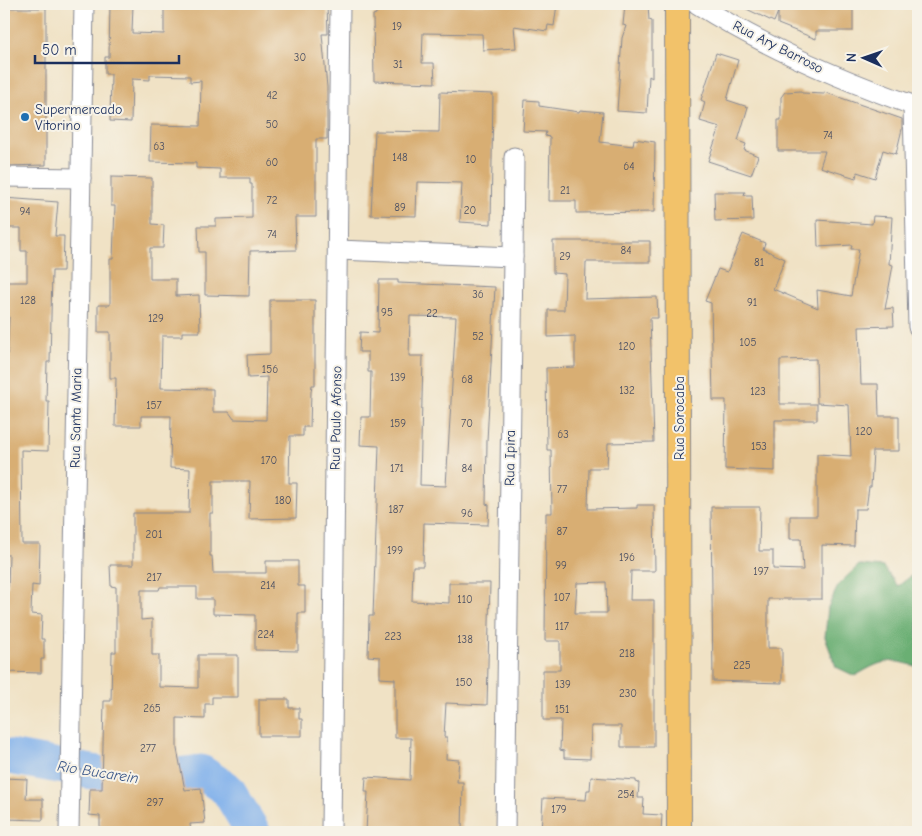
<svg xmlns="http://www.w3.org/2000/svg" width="922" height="836" font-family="'Comic Neue',sans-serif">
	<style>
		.forest { fill: #6baf73; stroke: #436f68 }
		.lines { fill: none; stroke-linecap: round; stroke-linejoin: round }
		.river { stroke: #80b0eb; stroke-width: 35 }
		.building { fill: #d8ae73; fill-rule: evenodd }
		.minor-casing { stroke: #868892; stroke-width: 21 }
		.major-casing { stroke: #868892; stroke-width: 26 }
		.minor { stroke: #fff; stroke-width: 19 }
		.major { stroke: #f2c26a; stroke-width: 24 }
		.poi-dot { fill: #1f6fb2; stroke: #f7f3e8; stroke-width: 2 }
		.labels { text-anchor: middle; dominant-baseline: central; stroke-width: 4; stroke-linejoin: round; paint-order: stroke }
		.number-label { font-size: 11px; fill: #4a4f63 }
		.street-label { font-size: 14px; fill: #1b2f5e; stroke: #f7f3e8 }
		.poi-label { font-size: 14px; fill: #1b2f5e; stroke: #f7f3e8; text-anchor: start }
		.water-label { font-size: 15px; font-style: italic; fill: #395688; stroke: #f7f3e8 }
	</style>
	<rect width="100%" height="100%" fill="#f7f3e8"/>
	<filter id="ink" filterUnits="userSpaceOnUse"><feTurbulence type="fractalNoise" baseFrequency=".02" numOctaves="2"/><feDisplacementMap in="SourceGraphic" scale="10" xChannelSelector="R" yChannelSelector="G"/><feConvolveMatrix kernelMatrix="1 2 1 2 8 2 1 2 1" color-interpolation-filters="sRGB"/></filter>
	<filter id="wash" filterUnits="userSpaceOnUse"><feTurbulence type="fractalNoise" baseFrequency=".0096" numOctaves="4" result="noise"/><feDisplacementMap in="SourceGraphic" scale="20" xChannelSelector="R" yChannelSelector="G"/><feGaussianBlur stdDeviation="1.12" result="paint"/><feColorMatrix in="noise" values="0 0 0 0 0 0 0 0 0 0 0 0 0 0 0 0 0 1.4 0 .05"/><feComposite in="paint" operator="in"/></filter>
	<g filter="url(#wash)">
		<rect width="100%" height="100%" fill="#f0e2c5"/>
		<path class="forest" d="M859 565 883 567 898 586 915 573 918 575V667C888 657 881 661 855 676L836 667 825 637 828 607 839 584Z"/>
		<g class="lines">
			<polyline class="river" points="4,756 136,780 201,772 228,790 253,832"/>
		</g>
		<g id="blocks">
			<g class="building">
				<polygon points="110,4 133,4 132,33 164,34 164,4 327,4 328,34 322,34 327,87 327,139 316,139 316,217 295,217 296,250 250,251 249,296 205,295 205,252 199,252 198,226 216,226 216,219 252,218 252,184 250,184 250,178 220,178 220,169 196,168 196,163 150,162 151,125 200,126 201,81 190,82 190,76 150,75 150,80 132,79 131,122 110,121 111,74 105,74 105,57 109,57"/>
				<polygon points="376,4 435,5 557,4 554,26 548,25 547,31 514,26 516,48 483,50 482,34 423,33 422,63 434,63 435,83 374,81 373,15 376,14"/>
				<polygon points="625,4 648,4 649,20 652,21 652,78 649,76 647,113 617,111 622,38 626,26 623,25"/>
				<polygon points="736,4 853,4 853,31 816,31 816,39 778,24 778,12 774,22"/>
				<polygon points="4,8 46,8 46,165 4,166"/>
				<polygon points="716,53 738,60 727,100 748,107 738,141 746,144 744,150 758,156 751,175 708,161 720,127 700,121 705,102 701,100"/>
				<polygon points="801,91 802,93 824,94 824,92 902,119 902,129 896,154 883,150 875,178 857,172 856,178 820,167 825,151 778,151 778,120 781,120 781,97 785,92"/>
				<polygon points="440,92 493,94 491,224 460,222 462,183 417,182 416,216 371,215 375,131 439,132"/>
				<polygon points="525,100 539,101 539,106 579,112 580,110 603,112 600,142 633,146 634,139 655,142 654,212 576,213 576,201 549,201 550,137 545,136 546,132 523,131"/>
				<polygon points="111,177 152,178 152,224 164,225 163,248 150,248 150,279 176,279 176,296 199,295 200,332 182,332 182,336 162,336 161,388 213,389 213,412 229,412 234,419 266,420 267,377 248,378 247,355 270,354 270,300 315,300 315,385 312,385 311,392 310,427 303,427 303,436 290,436 289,483 297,483 296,518 249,519 250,481 213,481 213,513 210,513 210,556 212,556 213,573 266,573 266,561 298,561 298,586 305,586 305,613 298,613 298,651 255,650 255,615 213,614 213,599 197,599 197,587 160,587 159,590 141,590 141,620 152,619 152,655 159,655 159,687 198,688 198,655 238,655 238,697 212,697 212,704 205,704 205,719 177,718 177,749 185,790 201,788 205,823 190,824 191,832 100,832 100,816 89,815 90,789 102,789 104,701 111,701 112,652 116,652 116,587 111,586 110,565 133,565 133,513 189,513 190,469 170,468 171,416 141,416 141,426 115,426 116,378 110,378 110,332 98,332 98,305 110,305 110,259 113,259 115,206 111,206"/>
				<polygon points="714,192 745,192 744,195 752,195 753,220 715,221"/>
				<polygon points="4,198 58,202 55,236 64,236 63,271 52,271 50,362 47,362 46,401 49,401 48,451 21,450 22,544 40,544 39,586 32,585 31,614 42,615 41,639 44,639 44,659 41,659 41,673 6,672 7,643 4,643 4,587 8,587 9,555 4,555 4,441 9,317 4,317 4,282 27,282 27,251 21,251 21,228 4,228"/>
				<polygon points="873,216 892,217 889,264 893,265 885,309 893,308 894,326 859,327 861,384 878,384 879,416 899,416 899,451 873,451 871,487 869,487 866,509 855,509 854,546 822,545 822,599 768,599 768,648 782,648 782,683 713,681 711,507 760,507 759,551 773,551 773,569 803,570 801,539 790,539 790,516 817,516 817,454 851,456 849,405 817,403 816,359 780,360 780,404 817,404 817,420 775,420 775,471 725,469 726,400 713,400 711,303 705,301 718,269 727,272 743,234 765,243 763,249 785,259 773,289 818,308 817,290 851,296 859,249 851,249 852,245 818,247 817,220 872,224"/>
				<path d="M553 241H650V262H586L585 299 657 297 658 318H650L654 442 608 443 607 468H589L588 509 637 508V505H654L655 571H631L630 600H654V747H621V726H591L590 759 564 758V751L560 750 561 720H543V670H560V641H545L546 513H552L551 450H547L546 368 575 367V336L548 337V310H564L565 274 553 273ZM606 582 607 613H575L577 583Z"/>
				<path d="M379 280H398V283L495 287 487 441 486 504 489 505 488 525 424 523 423 566H413L412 601 449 603V583H490L487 705 446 703 444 737H447L446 759 459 760 457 782H463L462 832H366L368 792H365L366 777 410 780 411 738H395V679L380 678V657L368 656 369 616H373L379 446 360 445 361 417H370L371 372H368V352H359L360 332 378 333ZM410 316 456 317 446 486 420 485 423 356H409Z"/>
				<polygon points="259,699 289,699 289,708 299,708 299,719 302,719 302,736 259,736"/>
				<polygon points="591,777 636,780 636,782 639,783 638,798 644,798 643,814 662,815 661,832 541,832 543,798 586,800 587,790 590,790"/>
				<polygon points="4,778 27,779 26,799 43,799 43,820 4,819"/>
			</g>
		</g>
	</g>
	<g filter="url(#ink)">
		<use href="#blocks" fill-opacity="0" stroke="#868892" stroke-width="1"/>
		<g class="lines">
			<defs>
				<g id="minor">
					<path d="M697 4C766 48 841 80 918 107"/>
					<polyline points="913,105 918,327"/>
					<polyline points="4,177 81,178"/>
					<polyline points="338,250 513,257 505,832"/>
					<polyline points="513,257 514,157"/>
					<polyline points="69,832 84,4"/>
					<polyline points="331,832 340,4"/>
				</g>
				<polyline id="major" points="677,4 679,832"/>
			</defs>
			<use href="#minor" class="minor-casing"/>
			<use href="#major" class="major-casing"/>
			<use href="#minor" class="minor"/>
			<use href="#major" class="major"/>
		</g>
	</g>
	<circle class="poi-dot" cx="25" cy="117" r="5"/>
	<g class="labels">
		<g class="number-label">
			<text x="397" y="26">19</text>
			<text x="300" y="57">30</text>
			<text x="398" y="64">31</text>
			<text x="272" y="95">42</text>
			<text x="272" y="124">50</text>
			<text x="828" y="135">74</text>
			<text x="159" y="146">63</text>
			<text x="400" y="157">148</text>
			<text x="471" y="159">10</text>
			<text x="272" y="162">60</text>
			<text x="629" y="166">64</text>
			<text x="565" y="190">21</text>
			<text x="272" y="200">72</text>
			<text x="400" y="207">89</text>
			<text x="470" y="210">20</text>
			<text x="25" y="211">94</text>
			<text x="272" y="234">74</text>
			<text x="626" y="250">84</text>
			<text x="565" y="256">29</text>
			<text x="759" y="262">81</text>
			<text x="478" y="294">36</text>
			<text x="28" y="300">128</text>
			<text x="752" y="302">91</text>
			<text x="387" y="312">95</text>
			<text x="432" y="313">22</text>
			<text x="156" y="318">129</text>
			<text x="478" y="336">52</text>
			<text x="748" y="342">105</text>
			<text x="627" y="346">120</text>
			<text x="270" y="369">156</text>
			<text x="398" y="377">139</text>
			<text x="467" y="379">68</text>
			<text x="627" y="390">132</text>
			<text x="758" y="391">123</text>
			<text x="154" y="405">157</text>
			<text x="398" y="423">159</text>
			<text x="467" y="423">70</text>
			<text x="864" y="431">120</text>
			<text x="563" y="434">63</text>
			<text x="759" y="446">153</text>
			<text x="269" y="460">170</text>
			<text x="397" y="468">171</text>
			<text x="467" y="468">84</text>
			<text x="562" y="489">77</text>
			<text x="283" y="500">180</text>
			<text x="396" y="509">187</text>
			<text x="467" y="513">96</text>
			<text x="562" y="531">87</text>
			<text x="154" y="534">201</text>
			<text x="395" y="550">199</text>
			<text x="627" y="557">196</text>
			<text x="561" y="565">99</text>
			<text x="761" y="571">197</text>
			<text x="154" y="577">217</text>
			<text x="268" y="585">214</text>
			<text x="562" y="597">107</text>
			<text x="465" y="599">110</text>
			<text x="562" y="626">117</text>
			<text x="266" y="634">224</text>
			<text x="393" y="636">223</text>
			<text x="465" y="639">138</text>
			<text x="627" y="653">218</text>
			<text x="742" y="665">225</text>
			<text x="464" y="682">150</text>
			<text x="563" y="684">139</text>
			<text x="628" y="693">230</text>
			<text x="152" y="708">265</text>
			<text x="562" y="709">151</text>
			<text x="148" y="748">277</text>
			<text x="626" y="794">254</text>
			<text x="155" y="802">297</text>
			<text x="559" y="809">179</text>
		</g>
		<g class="street-label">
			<text transform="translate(778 47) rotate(27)">Rua Ary Barroso</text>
			<text transform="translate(76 418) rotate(-89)">Rua Santa Maria</text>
			<text transform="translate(336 418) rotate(-89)">Rua Paulo Afonso</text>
			<text transform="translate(679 418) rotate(-90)">Rua Sorocaba</text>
			<text transform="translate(510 458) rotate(-89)">Rua Ipira</text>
		</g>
		<g class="poi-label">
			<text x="35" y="109">Supermercado<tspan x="35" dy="16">Vitorino</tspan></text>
		</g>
		<g class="water-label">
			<text transform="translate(98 772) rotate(9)">Rio Bucarein</text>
		</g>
	</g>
	<rect width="922" height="836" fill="none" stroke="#f7f3e8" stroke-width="20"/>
	<g transform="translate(864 58) rotate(272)" stroke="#f7f3e8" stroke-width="4" paint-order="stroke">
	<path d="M0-4L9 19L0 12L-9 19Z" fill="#1b2f5e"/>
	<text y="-8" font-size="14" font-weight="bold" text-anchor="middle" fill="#1b2f5e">N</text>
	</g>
	<path d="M35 55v8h144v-8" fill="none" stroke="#1b2f5e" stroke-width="2.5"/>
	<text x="42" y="55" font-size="15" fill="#1b2f5e" stroke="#f7f3e8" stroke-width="4" paint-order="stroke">50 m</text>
</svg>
